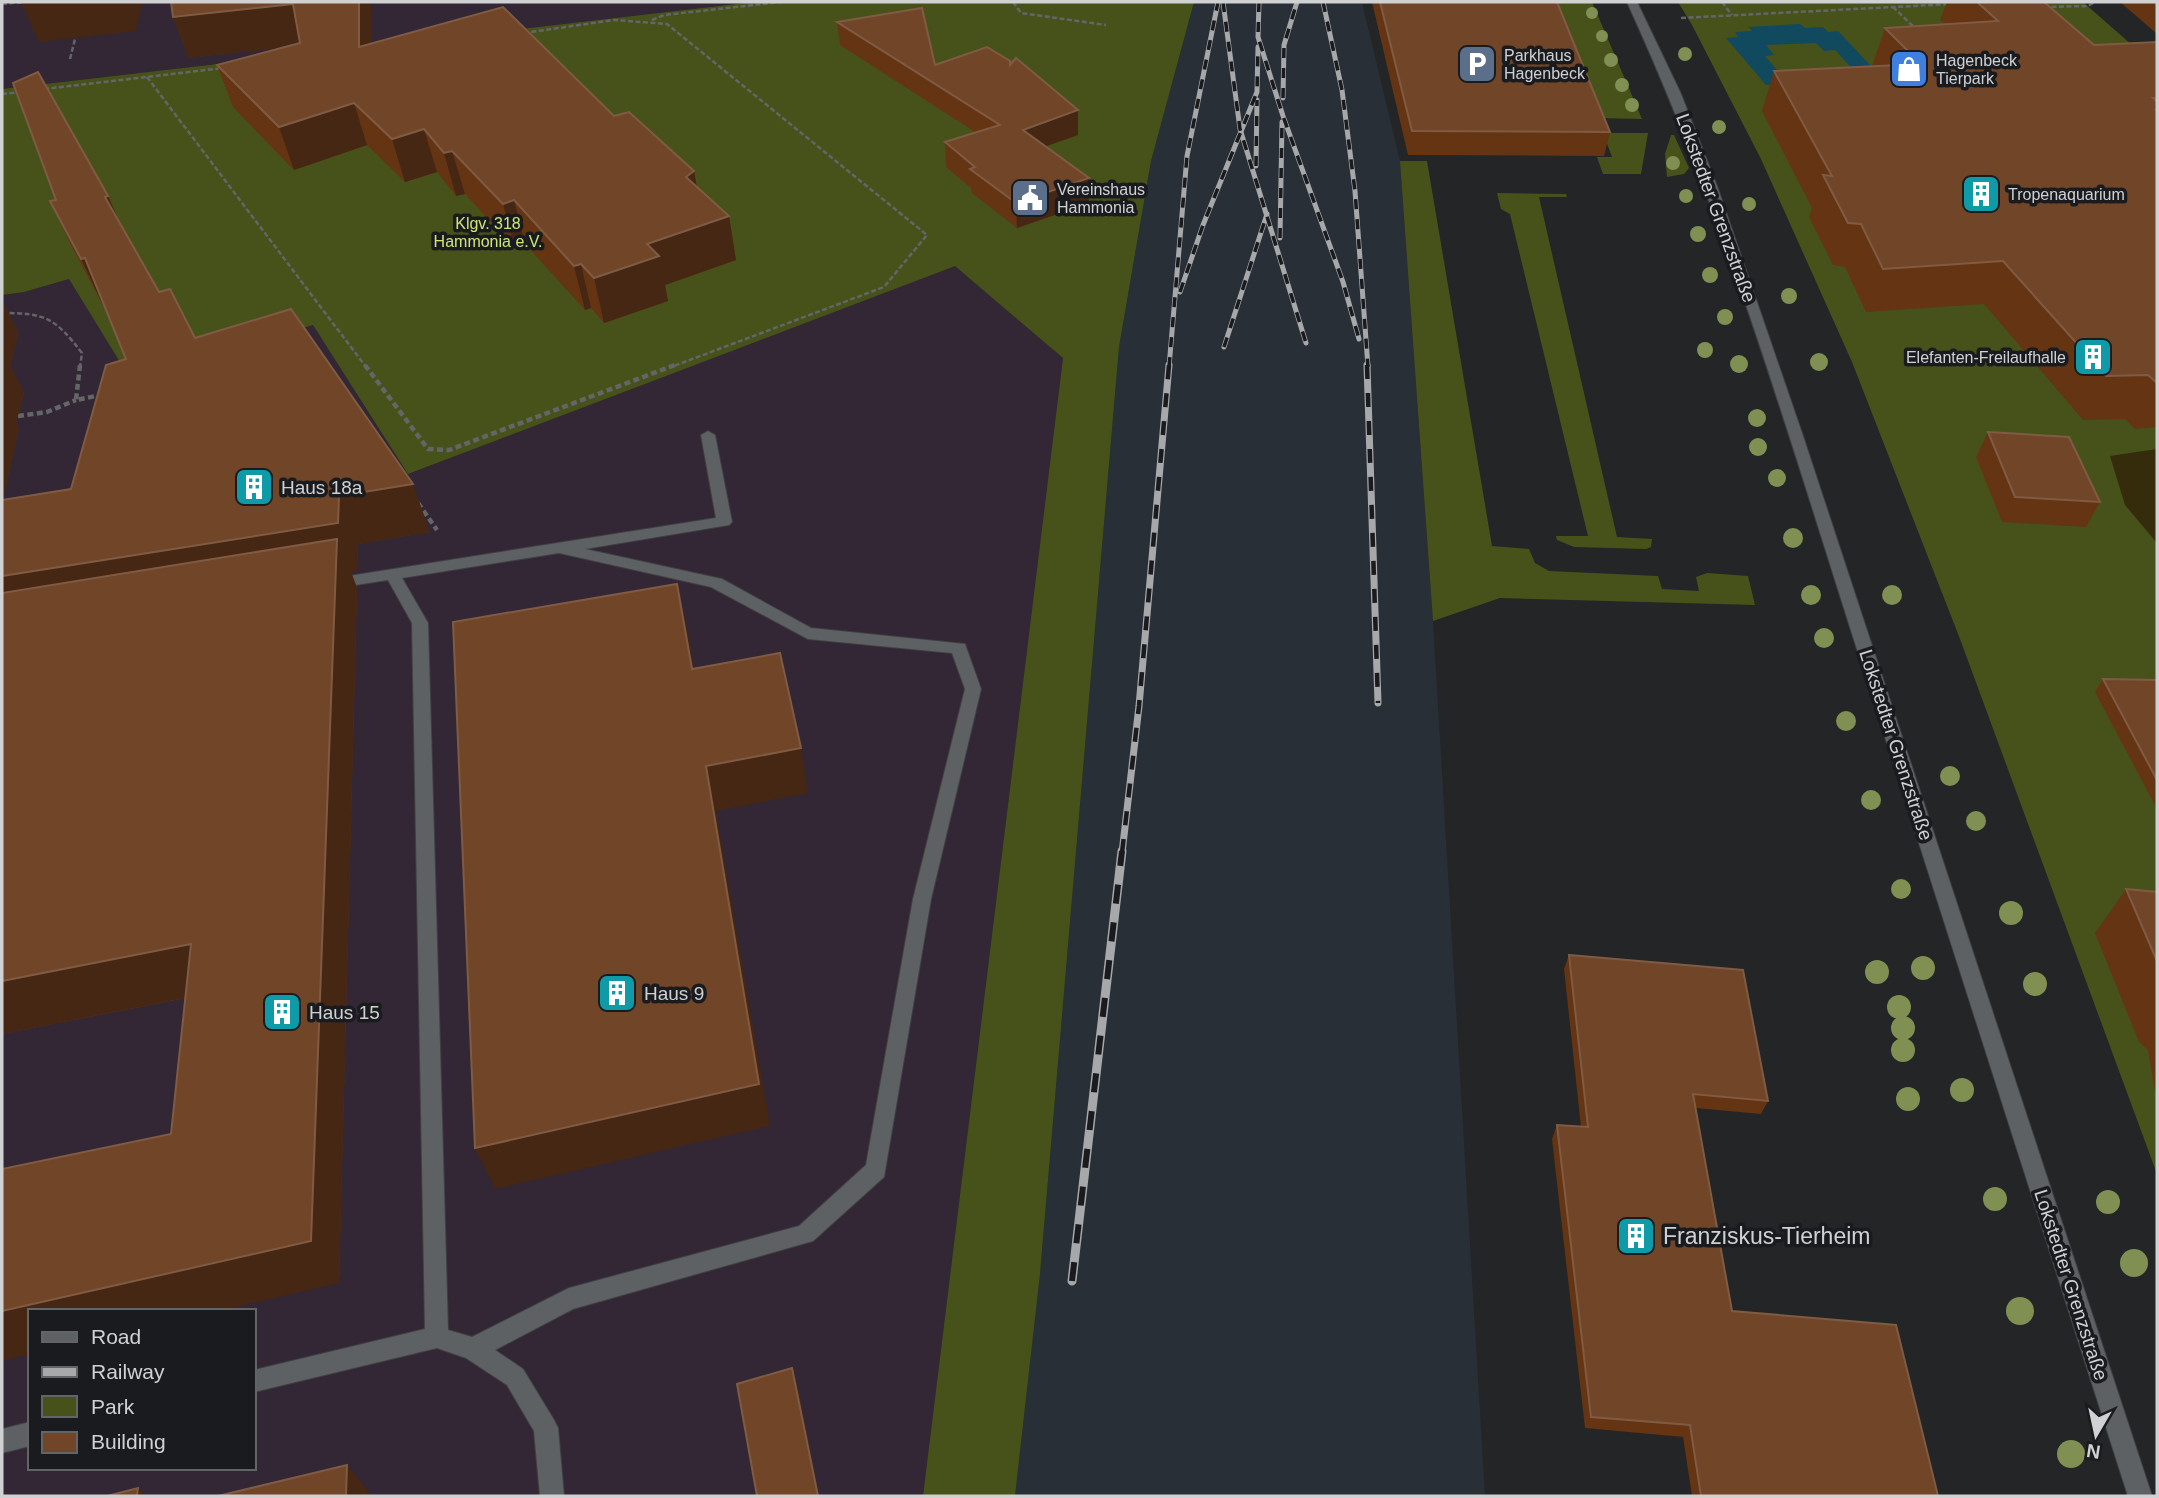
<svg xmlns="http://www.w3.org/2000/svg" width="2159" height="1498" font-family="Helvetica,sans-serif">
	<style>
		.commercial { fill: #332735; fill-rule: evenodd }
		.built { fill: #282f36 }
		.green { fill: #47521a }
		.sand { fill: #342c0a }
		.water { fill: #11495f }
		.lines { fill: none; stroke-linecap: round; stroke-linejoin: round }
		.service-casing { stroke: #3f4143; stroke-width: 2 }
		.minor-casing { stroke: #3f4143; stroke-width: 2 }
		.path-far1 { stroke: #646567; stroke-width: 2.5; stroke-dasharray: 5 2.5; stroke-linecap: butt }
		.path { stroke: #646567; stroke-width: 4.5; stroke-dasharray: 6 3.5; stroke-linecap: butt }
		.service { fill: #5e6164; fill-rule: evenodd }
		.minor { fill: #5e6164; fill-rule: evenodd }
		.rail-far2-casing { stroke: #a7a8aa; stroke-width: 5 }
		.rail-far1-casing { stroke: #a7a8aa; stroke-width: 7 }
		.rail-casing { stroke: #a7a8aa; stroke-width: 9 }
		.rail-far2 { stroke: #191b1e; stroke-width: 3.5; stroke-dasharray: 10; stroke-linecap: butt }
		.rail-far1 { stroke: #191b1e; stroke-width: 4.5; stroke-dasharray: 14; stroke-linecap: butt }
		.rail { stroke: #191b1e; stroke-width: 6; stroke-dasharray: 19; stroke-linecap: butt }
		.tree { fill: #808f52 }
		.wall { fill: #653413 }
		.shaded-wall { fill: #462713 }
		.building { fill: #714528; stroke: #805b43; stroke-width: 2 }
		.labels { text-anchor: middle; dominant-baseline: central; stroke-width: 7; stroke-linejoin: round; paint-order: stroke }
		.far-poi-label { font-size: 16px; fill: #d0d1d3; stroke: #191b1e; text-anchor: start }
		.far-park-label { font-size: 16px; fill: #cde675; stroke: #191b1e }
		.street-label { font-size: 19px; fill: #d0d1d3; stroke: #191b1e }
		.poi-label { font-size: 19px; fill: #d0d1d3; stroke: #191b1e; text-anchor: start }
		.near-poi-label { font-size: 23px; fill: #d0d1d3; stroke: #191b1e; text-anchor: start }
	</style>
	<rect width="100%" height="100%" fill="#232527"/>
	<g class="commercial">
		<polygon points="2,2 753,2 2,89"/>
		<path d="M955 265 1063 358 923 1496H2V295L24 292 69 279 131 379 313 325 409 474ZM30 1311H254V1468H30Z"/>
	</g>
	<polygon class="built" points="1194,2 1362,2 1400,161 1433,621 1485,1496 1015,1496 1040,1274 1119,347 1151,161"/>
	<g class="green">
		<polygon points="753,2 1194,2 1151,161 1119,347 1040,1274 1015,1496 923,1496 1063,358 955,266 408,474 313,325 131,380 69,279 24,292 2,295 2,89"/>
		<polygon points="1549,2 1592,2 1642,119 1595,118"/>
		<polygon points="1678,2 2083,2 2157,67 2157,1174 1960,639 1852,362 1761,159 1692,25"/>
		<polygon points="1603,133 1648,133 1641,174 1603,174 1597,157 1612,157"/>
		<polygon points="1671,135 1674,135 1689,168 1684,174 1667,177 1665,154"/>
		<polygon points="1400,161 1427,161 1492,546 1529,549 1535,563 1549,571 1658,576 1662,589 1699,591 1696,577 1707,573 1748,576 1755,605 1500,598 1433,621"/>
		<polygon points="1497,193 1566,194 1567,197 1539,197 1617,537 1652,539 1651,547 1646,549 1574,547 1557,540 1556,536 1588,536 1510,214 1501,209"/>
	</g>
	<polygon class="sand" points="2157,449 2157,543 2125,505 2110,456"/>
	<polygon class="water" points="1800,24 1805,28 1823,27 1828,32 1838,31 1870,65 1864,66 1873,76 1859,76 1835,50 1824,51 1816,43 1766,45 1774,55 1765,56 1789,84 1766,85 1726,38 1738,37 1735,32 1752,31 1748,27"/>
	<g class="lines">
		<defs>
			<g id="service">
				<path d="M708 431 715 435 732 522 729 525 585 549 722 579 811 628 965 644 981 689 931 899 884 1177 813 1241 573 1309 495 1350 523 1369 554 1420 558 1428 564 1496H540L534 1431 507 1385 466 1358 437 1348 254 1392V1370L425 1329 412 623 388 580 330 589 322 584 330 579 716 518 701 435ZM559 553 711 587 808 639 952 653 965 689 913 899 866 1165 799 1226 569 1288 472 1337 448 1330 428 623 402 578Z"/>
				<polygon points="30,1422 30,1446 2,1453 2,1429"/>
			</g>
			<path id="minor" d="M1627 2H1637L1681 94 1717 186 1802 433 2152 1496H2128C2037 1212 1946 928 1855 643 1786 427 1722 208 1627 2Z"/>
		</defs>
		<use href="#service" class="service-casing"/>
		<use href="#minor" class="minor-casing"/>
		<g class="path-far1">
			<polyline points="1013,2 1021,13 1106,25"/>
			<polyline points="1722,2 1732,15"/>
			<polyline points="2,4 24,2"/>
			<polyline points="1893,7 1917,30"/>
			<polyline points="2044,7 2088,6 2095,2"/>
			<polyline points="1681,18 1952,4"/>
			<polyline points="652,20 664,15 781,2"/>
			<polyline points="524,33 614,20 667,24 927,235 884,287 671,367"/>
			<polyline points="70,59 75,39"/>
			<polyline points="147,77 366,367"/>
			<polyline points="44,89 223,68"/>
			<polyline points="2,94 22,92"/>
			<path d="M2 313C46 313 55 318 82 353L80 367"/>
		</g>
		<g class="path">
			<polyline points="80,365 76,400 101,395"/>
			<polyline points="365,365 428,449 449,450 675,365"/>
			<polyline points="18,416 47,412 76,400"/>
			<polyline points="418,503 437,530"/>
		</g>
		<use href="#service" class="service"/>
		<use href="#minor" class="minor"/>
		<defs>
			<g id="rail-far2">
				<polyline points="1223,2 1240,129 1306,343"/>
				<polyline points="1259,2 1258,37 1283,116 1343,282 1359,339"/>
				<polyline points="1323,2 1342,90 1355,191 1368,367"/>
				<polyline points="1283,98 1284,45 1297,2"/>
				<polyline points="1256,166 1257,100"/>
				<polyline points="1280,238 1282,122"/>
				<polyline points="1180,292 1203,225 1257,92 1258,47"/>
				<polyline points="1224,347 1267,214"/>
				<polyline points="1169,367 1187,156 1218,2"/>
			</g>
			<g id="rail-far1">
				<polyline points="1367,365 1378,703"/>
				<polyline points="1122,853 1139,706 1169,365"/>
			</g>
			<polyline id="rail" points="1072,1281 1122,851"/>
		</defs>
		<use href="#rail-far2" class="rail-far2-casing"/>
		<use href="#rail-far1" class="rail-far1-casing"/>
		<use href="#rail" class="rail-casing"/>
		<use href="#rail-far2" class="rail-far2"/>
		<use href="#rail-far1" class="rail-far1"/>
		<use href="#rail" class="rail"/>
	</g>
	<g class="tree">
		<circle cx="1592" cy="13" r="6"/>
		<circle cx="1602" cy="36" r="6"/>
		<circle cx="1685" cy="54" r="7"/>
		<circle cx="1611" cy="60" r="7"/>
		<circle cx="1622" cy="85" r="7"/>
		<circle cx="1632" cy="105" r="7"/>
		<circle cx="1719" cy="127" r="7"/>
		<circle cx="1673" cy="163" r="7"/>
		<circle cx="1686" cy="196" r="7"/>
		<circle cx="1749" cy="204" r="7"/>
		<circle cx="1698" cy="234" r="8"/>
		<circle cx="1710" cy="275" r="8"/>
		<circle cx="1789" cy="296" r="8"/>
		<circle cx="1725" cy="317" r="8"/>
		<circle cx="1705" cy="350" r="8"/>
		<circle cx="1819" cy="362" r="9"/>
		<circle cx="1739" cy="364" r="9"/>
		<circle cx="1757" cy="418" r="9"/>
		<circle cx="1758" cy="447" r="9"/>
		<circle cx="1777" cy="478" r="9"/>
		<circle cx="1793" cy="538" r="10"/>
		<circle cx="1811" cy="595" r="10"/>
		<circle cx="1892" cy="595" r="10"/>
		<circle cx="1824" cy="638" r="10"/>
		<circle cx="1846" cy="721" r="10"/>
		<circle cx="1950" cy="776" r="10"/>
		<circle cx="1871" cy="800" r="10"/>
		<circle cx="1976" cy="821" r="10"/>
		<circle cx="1901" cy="889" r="10"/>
		<circle cx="2011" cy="913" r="12"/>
		<circle cx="1923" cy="968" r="12"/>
		<circle cx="1877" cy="972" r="12"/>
		<circle cx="2035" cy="984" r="12"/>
		<circle cx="1899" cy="1007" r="12"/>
		<circle cx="1903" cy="1028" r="12"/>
		<circle cx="1903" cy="1050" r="12"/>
		<circle cx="1962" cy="1090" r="12"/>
		<circle cx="1908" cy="1099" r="12"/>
		<circle cx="1995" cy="1199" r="12"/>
		<circle cx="2108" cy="1202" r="12"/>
		<circle cx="2134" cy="1263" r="14"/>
		<circle cx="2020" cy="1311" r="14"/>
		<circle cx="2071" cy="1454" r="14"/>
	</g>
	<g class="wall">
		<polygon points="1372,2 1557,2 1610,132 1604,156 1408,155"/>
		<polygon points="1947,2 2044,2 2094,45 2157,42 2157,427 2135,429 2125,419 2083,420 1984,304 1866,312 1845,267 1833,265 1809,217 1812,208 1762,111 1774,71 1872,66 1885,28 1945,24 1940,20"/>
		<polygon points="2120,2 2157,2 2157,34"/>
		<polygon points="173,17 372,43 614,116 694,171 697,187 729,216 736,260 665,285 668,301 604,323 591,308 585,310 525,244 515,248 465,194 456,196 437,172 405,182 367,145 294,170 233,107 217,65 283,47 189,58"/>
		<polygon points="837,22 935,65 1010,65 1078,135 1046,146 1089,178 1089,203 1017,228 972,193 971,188 946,167 945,142 975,132 840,45"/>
		<polygon points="108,196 122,227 159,292 195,338 430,532 358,544 357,571 351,572 357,588 339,1283 171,1134 186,998 2,1034 2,301 18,333 10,366 24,393 16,423 19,428 3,499 71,489 126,359 105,305 103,305 72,247 50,201 56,200"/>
		<polygon points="1988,432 2100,502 2086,527 2002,522 1976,457"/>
		<polygon points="2103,679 2157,680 2157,809 2095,692"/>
		<polygon points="2126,889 2157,892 2157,1095 2155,1091 2148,1050 2139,1042 2095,933"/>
		<polygon points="1569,955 1768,1101 1761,1114 1696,1108 1732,1311 1938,1496 1692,1496 1683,1437 1585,1428 1552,1139 1557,1125 1581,1127 1564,969"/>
	</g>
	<g class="shaded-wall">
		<polygon points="21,2 142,2 136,31 39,42"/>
		<polygon points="359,2 371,2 372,88 359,47"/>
		<polygon points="293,4 306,45 189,58 173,17"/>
		<polygon points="354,103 367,145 294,170 279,127"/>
		<polygon points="1078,110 1078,135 1024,154 1023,130"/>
		<polygon points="424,129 437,172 405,182 392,139"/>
		<polygon points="452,151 465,194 456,196 444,153"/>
		<polygon points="694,171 702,215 686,177"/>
		<polygon points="1089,178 1089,203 1017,228 1016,203"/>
		<polygon points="108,196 128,242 105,197"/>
		<polygon points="514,200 525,244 515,248 503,204"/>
		<polygon points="729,216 736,260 665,285 668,301 604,323 594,278 647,244"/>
		<polygon points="85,258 107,304 103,305 81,259"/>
		<polygon points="581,264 591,308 585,310 574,266"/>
		<polygon points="2,301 18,333 10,366 24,393 16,423 19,428 2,504"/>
		<polygon points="413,484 430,532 358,544 357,571 351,572 357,588 339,1283 218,1311 30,1311 30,1354 2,1361 2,1311 311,1241 336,575 2,629 2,576 339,496"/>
		<polygon points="677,584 687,629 702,714 692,669"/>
		<polygon points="801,748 808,793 716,811 770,1126 495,1189 475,1148 706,766"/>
		<polygon points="191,944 220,991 2,1034 2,981"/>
		<polygon points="792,1368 798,1389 819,1496 818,1496"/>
		<polygon points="347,1465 372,1496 346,1496"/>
		<polygon points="138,1488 146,1496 137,1496"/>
	</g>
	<g class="building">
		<polygon points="171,2 359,2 359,47 503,7 614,116 629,112 694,171 686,177 729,216 647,244 659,256 594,278 581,264 574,266 514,200 503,204 452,151 444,153 424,129 392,139 354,103 279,127 217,65 300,43 293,4 173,17"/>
		<polygon points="1380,2 1557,2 1610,132 1412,131"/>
		<polygon points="1977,2 2044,2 2094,45 2157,42 2157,98 2153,98 2157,102 2157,110 2156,110 2157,111 2157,383 2148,375 2106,376 2003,261 1883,269 1861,224 1848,223 1823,175 1832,176 1774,71 1921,64 1885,28 1998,21"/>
		<polygon points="922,8 935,65 987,47 1010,61 1010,65 1016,58 1078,110 1023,130 1089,178 1016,203 970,169 975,167 945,142 1000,125 837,22"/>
		<polygon points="38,72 108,196 105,197 159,292 170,289 195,338 291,309 413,484 339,496 338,523 2,576 2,500 71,489 106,365 126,359 85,258 81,259 50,201 56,200 13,83"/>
		<polygon points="1988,432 2069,437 2100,502 2015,497"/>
		<polygon points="337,539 311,1241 2,1311 2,1169 171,1134 191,944 2,981 2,593"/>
		<polygon points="677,584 692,669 780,653 801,748 706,766 759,1084 475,1148 453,622"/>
		<polygon points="2103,679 2157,680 2157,780"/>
		<polygon points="2126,889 2157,892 2157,961"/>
		<polygon points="1569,955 1743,970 1768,1101 1693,1094 1732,1311 1896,1325 1938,1496 1701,1496 1690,1425 1591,1417 1557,1125 1588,1127"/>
		<polygon points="792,1368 818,1496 757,1496 737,1384"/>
		<polygon points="347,1465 346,1496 218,1496"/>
		<polygon points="138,1488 137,1496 107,1496"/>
	</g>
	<defs>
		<symbol id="parking-square" viewBox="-11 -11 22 22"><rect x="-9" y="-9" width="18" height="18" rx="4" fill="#5c6f8a" stroke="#191b1e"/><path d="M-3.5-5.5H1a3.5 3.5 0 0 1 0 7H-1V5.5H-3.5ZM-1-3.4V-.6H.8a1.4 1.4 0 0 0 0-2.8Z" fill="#fff"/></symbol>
		<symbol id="shop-square" viewBox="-11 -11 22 22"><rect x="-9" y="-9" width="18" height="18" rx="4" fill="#3f7fe0" stroke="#191b1e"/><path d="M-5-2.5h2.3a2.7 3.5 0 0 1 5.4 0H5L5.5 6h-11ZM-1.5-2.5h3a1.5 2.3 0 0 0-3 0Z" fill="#fff"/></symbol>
		<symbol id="building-square" viewBox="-11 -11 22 22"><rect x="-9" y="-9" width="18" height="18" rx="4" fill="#0f9aa8" stroke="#191b1e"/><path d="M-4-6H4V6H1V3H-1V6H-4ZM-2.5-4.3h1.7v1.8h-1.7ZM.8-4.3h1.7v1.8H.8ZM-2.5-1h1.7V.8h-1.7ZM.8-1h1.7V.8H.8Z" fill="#fff"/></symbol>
		<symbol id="civic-square" viewBox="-11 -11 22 22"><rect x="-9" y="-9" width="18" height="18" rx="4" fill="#5c6f8a" stroke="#191b1e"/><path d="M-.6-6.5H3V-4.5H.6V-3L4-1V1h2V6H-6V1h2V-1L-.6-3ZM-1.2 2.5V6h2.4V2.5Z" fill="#fff"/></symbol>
	</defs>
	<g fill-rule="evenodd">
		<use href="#parking-square" x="1455" y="42" width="44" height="44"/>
		<use href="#shop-square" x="1887" y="47" width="44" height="44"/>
		<use href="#building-square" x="1959" y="172" width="44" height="44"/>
		<use href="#civic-square" x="1008" y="176" width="44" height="44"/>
		<use href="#building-square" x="2071" y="335" width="44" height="44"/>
		<use href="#building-square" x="232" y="465" width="44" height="44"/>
		<use href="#building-square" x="595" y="971" width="44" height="44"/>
		<use href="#building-square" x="260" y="990" width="44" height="44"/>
		<use href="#building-square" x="1614" y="1214" width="44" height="44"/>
	</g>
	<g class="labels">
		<g class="far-poi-label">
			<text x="1504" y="55">Parkhaus<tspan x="1504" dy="18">Hagenbeck</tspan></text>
			<text x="1936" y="60">Hagenbeck<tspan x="1936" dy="18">Tierpark</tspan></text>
			<text x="1057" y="189">Vereinshaus<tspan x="1057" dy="18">Hammonia</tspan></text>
			<text x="2008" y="194">Tropenaquarium</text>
			<text x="2066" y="357" text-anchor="end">Elefanten-Freilaufhalle</text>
		</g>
		<g class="far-park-label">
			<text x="488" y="223">Klgv. 318<tspan x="488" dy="18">Hammonia e.V.</tspan></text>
		</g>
		<g class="street-label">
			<text transform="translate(1716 208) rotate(70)">Lokstedter Grenzstraße</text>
			<text transform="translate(1896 745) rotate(72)">Lokstedter Grenzstraße</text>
			<text transform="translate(2071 1285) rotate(72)">Lokstedter Grenzstraße</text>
		</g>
		<g class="poi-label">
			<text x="281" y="487">Haus 18a</text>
			<text x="644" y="993">Haus 9</text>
			<text x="309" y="1012">Haus 15</text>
		</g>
		<g class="near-poi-label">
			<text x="1663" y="1236">Franziskus-Tierheim</text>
		</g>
	</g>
	<rect width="2159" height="1498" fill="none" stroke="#d0d1d3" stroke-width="7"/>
	<rect x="28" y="1309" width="228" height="161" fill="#191b1e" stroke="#626466" stroke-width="2"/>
	<rect x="42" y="1332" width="35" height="10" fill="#5e6164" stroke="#626466" stroke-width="2"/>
	<text x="91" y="1344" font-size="21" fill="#d0d1d3">Road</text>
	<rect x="42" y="1367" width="35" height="10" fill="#a7a8aa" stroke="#626466" stroke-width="2"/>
	<text x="91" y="1379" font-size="21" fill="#d0d1d3">Railway</text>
	<rect x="42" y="1396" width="35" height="21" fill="#47521a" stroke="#626466" stroke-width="2"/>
	<text x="91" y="1414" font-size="21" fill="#d0d1d3">Park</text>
	<rect x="42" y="1432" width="35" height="21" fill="#714528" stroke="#626466" stroke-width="2"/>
	<text x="91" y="1449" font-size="21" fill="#d0d1d3">Building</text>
	<g transform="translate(2096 1435) rotate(189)" stroke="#191b1e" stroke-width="5" paint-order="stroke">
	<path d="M0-5L12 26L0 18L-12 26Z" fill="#d0d1d3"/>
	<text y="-10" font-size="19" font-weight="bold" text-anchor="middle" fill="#d0d1d3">N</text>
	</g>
</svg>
